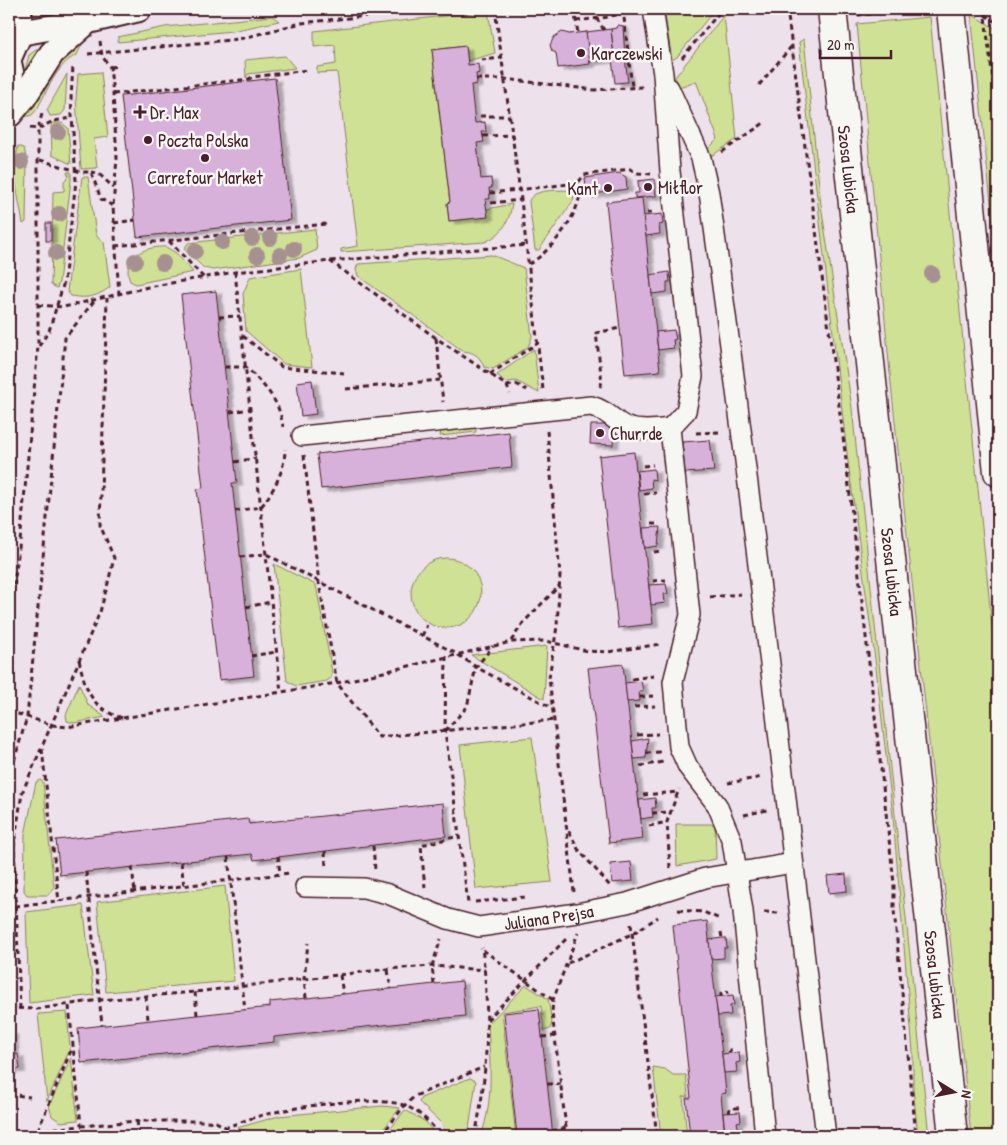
<svg xmlns="http://www.w3.org/2000/svg" width="1007" height="1145" font-family="'Patrick Hand',sans-serif">
	<style>
		.green { fill: #cfe195; stroke: #8c8060 }
		.building { fill: #d7b1da; stroke: #4a1f2b; filter: url(#shadow) }
		.lines { fill: none; stroke-linecap: round; stroke-linejoin: round }
		.minor-casing { stroke: #4a1f2b; stroke-width: 22 }
		.tertiary-casing { stroke: #4a1f2b; stroke-width: 28 }
		.primary-casing { stroke: #4a1f2b; stroke-width: 31 }
		.path { stroke: #4a1f2b; stroke-width: 3; stroke-dasharray: 5 4; stroke-linecap: butt }
		.minor { stroke: #f6f6f2; stroke-width: 19 }
		.tertiary { stroke: #f6f6f2; stroke-width: 24 }
		.primary { stroke: #f6f6f2; stroke-width: 28 }
		.tree { fill: #a69190 }
		.poi-dot { fill: #4a1f2b; stroke: #f6f6f2; stroke-width: 2 }
		.labels { text-anchor: middle; dominant-baseline: central; stroke-width: 5; stroke-linejoin: round; paint-order: stroke }
		.poi-label { font-size: 18px; fill: #4a1f2b; stroke: #f6f6f2; text-anchor: start }
		.street-label { font-size: 18px; fill: #4a1f2b; stroke: #f6f6f2 }
	</style>
	<defs>
		<filter id="shadow"><feDropShadow dx="5.5" dy="3" stdDeviation="1" flood-color="#0004"/></filter>
	</defs>
	<rect width="100%" height="100%" fill="#ede1eb"/>
	<filter id="ink" filterUnits="userSpaceOnUse"><feTurbulence type="fractalNoise" baseFrequency=".02" numOctaves="2"/><feDisplacementMap in="SourceGraphic" scale="10" xChannelSelector="R" yChannelSelector="G"/><feConvolveMatrix kernelMatrix="1 2 1 2 8 2 1 2 1" color-interpolation-filters="sRGB"/></filter>
	<g filter="url(#ink)">
		<g class="green">
			<polygon points="33,9 78,9 78,13 35,23"/>
			<polygon points="664,9 715,9 677,57 672,60"/>
			<path d="M488 11 495 53 468 61 466 46 432 50 450 202 447 203 449 221 487 217V209L512 204C509 223 502 234 485 242L341 252V249L358 246 337 72 317 73V67L336 64 335 45 314 47V31Z"/>
			<polygon points="971,14 998,30 998,269"/>
			<polygon points="724,15 737,139 708,158 707,150 718,139 696,81 679,87 675,77"/>
			<polygon points="272,16 279,21 232,31 118,42 118,37 165,27"/>
			<polygon points="930,17 998,685 998,1136 971,1136 891,384 857,24"/>
			<polygon points="804,39 821,205 852,408 929,1136 918,1136 913,1088 913,1052 893,817 875,659 848,462 799,42"/>
			<path d="M82 44 77 55C57 63 47 92 37 109L32 115 25 117C34 93 57 54 82 44Z"/>
			<polygon points="39,48 42,52 20,89 29,55"/>
			<polygon points="285,56 295,68 248,74 246,78 245,60"/>
			<polygon points="101,72 108,137 94,139 97,168 81,169 76,99 78,74"/>
			<polygon points="67,74 65,110 61,115 50,116 47,110"/>
			<polygon points="51,123 62,123 68,128 71,164 52,155"/>
			<polygon points="18,146 24,148 27,162 26,222 23,224 14,174"/>
			<polygon points="67,172 71,172 71,180 59,282 57,288 51,285 53,192 64,191 64,181 69,176"/>
			<path d="M82 177H88L96 235 104 242 110 287C97 297 87 299 71 296L67 291Z"/>
			<path d="M570 190 574 194 573 201 539 250H535L529 201C534 188 557 191 570 190Z"/>
			<polygon points="315,229 317,250 299,258 213,270 204,268 184,249 188,243"/>
			<path d="M166 247 176 253 193 272 136 284 130 281C121 257 144 246 166 247Z"/>
			<path d="M492 255 524 268 532 337 528 347 493 369 484 367C480 356 474 352 463 351L358 276 356 269 358 264Z"/>
			<polygon points="301,269 312,367 284,364 246,331 243,294 250,277"/>
			<polygon points="534,349 539,393 516,381 506,382 497,375"/>
			<polygon points="475,426 476,432 440,436 441,430"/>
			<circle cx="446" cy="593" r="35"/>
			<polygon points="274,564 316,585 332,672 331,678 327,681 296,686 287,681"/>
			<polygon points="547,646 544,699 471,655"/>
			<polygon points="79,684 88,705 105,717 74,723 67,721 66,715"/>
			<polygon points="532,737 552,882 476,889 460,745"/>
			<polygon points="40,780 43,782 54,888 48,895 27,895 24,891 25,835 36,782"/>
			<polygon points="676,824 715,824 716,859 677,866"/>
			<polygon points="225,886 234,981 106,992 97,902"/>
			<polygon points="83,905 94,995 29,1003 26,912"/>
			<path d="M526 985 548 999 552 1022 550 1029 544 1031 541 1006 502 1012 516 1136H481C494 1100 490 1062 488 1024Z"/>
			<polygon points="67,1012 70,1049 47,1101 38,1014"/>
			<polygon points="71,1058 78,1120 61,1122 52,1116 49,1106"/>
			<polygon points="653,1067 665,1069 673,1075 686,1075 688,1096 683,1097 687,1136 661,1136"/>
			<polygon points="470,1078 476,1081 468,1136 447,1136 442,1124 419,1102 421,1098"/>
			<polygon points="382,1106 400,1108 378,1136 251,1136 237,1128 279,1116"/>
			<polygon points="405,1110 426,1122 436,1136 385,1136"/>
		</g>
		<g class="building">
			<polygon points="618,25 623,26 625,58 614,59 611,29 617,28"/>
			<polygon points="611,29 614,59 589,62 586,32"/>
			<polygon points="562,32 569,34 586,32 590,64 558,68 556,53 552,51 550,45 554,37"/>
			<polygon points="466,46 468,65 478,64 479,73 476,74 477,84 471,85 475,123 485,122 486,132 482,132 484,142 477,143 481,179 491,178 492,188 489,188 490,199 485,199 488,217 449,221 447,203 450,202 432,50"/>
			<polygon points="625,58 628,82 615,83 612,59"/>
			<polygon points="275,78 291,220 137,237 121,96"/>
			<polygon points="619,173 626,177 627,189 587,195 585,178"/>
			<polygon points="654,179 656,196 635,198 635,193 639,193 638,181"/>
			<polygon points="642,198 660,371 625,374 606,202"/>
			<polygon points="662,214 663,224 659,225 660,234 646,236 643,216"/>
			<rect x="46" y="223" width="5" height="18"/>
			<polygon points="669,272 670,282 667,282 667,292 652,294 650,275"/>
			<polygon points="216,291 237,483 232,483 254,676 219,680 197,489 203,488 181,295"/>
			<polygon points="674,330 676,339 673,340 674,348 658,350 656,332"/>
			<polygon points="312,380 316,414 301,416 297,382"/>
			<polygon points="591,425 614,425 613,445 590,444"/>
			<polygon points="509,432 512,467 321,489 317,454"/>
			<polygon points="710,440 714,471 685,473 682,442"/>
			<polygon points="634,452 653,624 618,628 599,456"/>
			<polygon points="654,469 655,480 651,479 652,488 639,490 637,471"/>
			<polygon points="660,527 658,546 645,548 643,528"/>
			<polygon points="666,584 668,594 664,594 665,603 651,605 649,585"/>
			<polygon points="623,664 643,839 609,843 588,668"/>
			<polygon points="641,681 643,691 639,691 640,701 627,702 625,683"/>
			<polygon points="648,738 646,758 634,759 632,741"/>
			<polygon points="655,798 656,808 652,808 653,817 641,819 639,800"/>
			<polygon points="443,803 446,836 254,860 252,854 60,875 56,840 248,819 249,824"/>
			<polygon points="631,862 633,881 612,883 610,864"/>
			<polygon points="846,874 847,891 829,893 827,876"/>
			<polygon points="707,921 724,1073 726,1093 721,1094 725,1136 690,1136 686,1098 691,1098 673,925"/>
			<polygon points="722,938 726,938 727,948 724,948 724,958 711,959 709,940"/>
			<polygon points="462,981 465,1016 274,1037 274,1042 81,1063 78,1028 270,1007 270,1002"/>
			<polygon points="733,995 734,1005 730,1006 731,1015 718,1016 715,997"/>
			<polygon points="539,1009 553,1136 517,1136 504,1013"/>
			<polygon points="9,1032 12,1032 14,1055 18,1054 20,1069 9,1070"/>
			<polygon points="739,1052 740,1062 736,1063 737,1072 724,1073 722,1054"/>
			<polygon points="740,1112 741,1121 737,1122 739,1131 725,1133 723,1113"/>
		</g>
		<g class="lines">
			<defs>
				<g id="minor">
					<polyline points="653,9 663,74 670,171 693,376 686,411 670,428 690,615 673,682 679,747 688,767 717,805 732,841 743,911 765,1136"/>
					<path d="M669 88 701 158 709 193C754 507 788 822 826 1136"/>
					<path d="M302 436 591 406C603 409 609 415 618 422 633 433 654 430 670 428"/>
					<path id="s1" d="M305 887 364 888 388 894 448 919 479 927 577 913 627 903 705 878 793 863"/>
				</g>
				<g id="tertiary">
					<polyline points="20,33 87,21"/>
					<polyline points="9,58 20,33 19,9"/>
					<polyline points="9,63 11,72 9,93"/>
					<polyline points="10,114 24,97 52,53 88,21 139,9"/>
				</g>
				<g id="primary">
					<path id="s2" d="M832 9 953 1136"/>
					<polyline points="951,9 998,472"/>
				</g>
			</defs>
			<use href="#minor" class="minor-casing"/>
			<use href="#tertiary" class="tertiary-casing"/>
			<use href="#primary" class="primary-casing"/>
			<g class="path">
				<polyline points="495,9 521,200 543,390"/>
				<polyline points="574,9 578,33"/>
				<polyline points="596,9 597,19 604,30"/>
				<polyline points="623,9 632,87"/>
				<polyline points="749,9 750,12"/>
				<polyline points="787,9 845,452 894,883 894,910 916,1136"/>
				<polyline points="984,9 998,119"/>
				<polyline points="788,14 807,12"/>
				<polyline points="857,15 923,9"/>
				<polyline points="985,15 998,23"/>
				<polyline points="576,21 608,17 634,10"/>
				<polyline points="100,41 102,56 110,67 113,94 117,158 113,206 119,294"/>
				<polyline points="88,54 239,39 301,23 432,9"/>
				<polyline points="682,58 722,9"/>
				<polyline points="481,60 502,58"/>
				<polyline points="110,67 119,66"/>
				<polyline points="476,79 505,79 595,90 643,87"/>
				<polyline points="759,85 791,47"/>
				<polyline points="113,94 249,79 252,77 307,70"/>
				<polyline points="480,116 510,116"/>
				<polyline points="30,128 38,129 53,121 72,118"/>
				<polyline points="483,136 513,135"/>
				<polyline points="722,152 764,123"/>
				<polyline points="40,160 81,172 91,172 101,199 113,206"/>
				<polyline points="91,172 98,173 114,188"/>
				<polyline points="490,193 578,183 584,175 630,169 638,173 651,174"/>
				<polyline points="491,203 521,200"/>
				<polyline points="647,213 654,212"/>
				<polyline points="114,223 135,220"/>
				<polyline points="169,241 204,278"/>
				<polyline points="115,246 326,224"/>
				<polyline points="330,261 436,338 490,374 507,386 510,394"/>
				<path d="M529 264C549 253 574 221 579 199 581 194 579 188 578 183"/>
				<polyline points="235,272 281,692"/>
				<polyline points="38,305 64,307 148,287 235,272 330,261 527,245"/>
				<polyline points="219,317 240,316"/>
				<polyline points="243,336 282,367 344,373"/>
				<polyline points="436,338 443,402"/>
				<polyline points="39,346 49,331 64,282 76,181 71,99 73,66"/>
				<path d="M225 367H246C265 387 279 398 283 427"/>
				<polyline points="490,374 538,343"/>
				<polyline points="507,386 516,384 527,390"/>
				<polyline points="600,387 602,382 596,333 620,328"/>
				<polyline points="346,389 440,380"/>
				<polyline points="230,412 250,409"/>
				<polyline points="547,431 560,575 557,626 549,678 574,892"/>
				<polyline points="696,433 720,432"/>
				<polyline points="304,455 319,583 337,683 379,737 554,720"/>
				<polyline points="235,462 256,458"/>
				<polyline points="643,466 653,465"/>
				<polyline points="644,494 656,493"/>
				<path d="M235 511 261 507C274 490 285 470 285 449"/>
				<polyline points="651,524 660,524"/>
				<polyline points="654,552 662,551"/>
				<polyline points="240,557 266,554 457,654 476,667 552,708"/>
				<polyline points="653,581 666,580"/>
				<polyline points="710,597 741,594"/>
				<polyline points="246,607 271,602"/>
				<polyline points="9,621 21,533 38,346 38,129 42,114"/>
				<polyline points="422,636 427,625"/>
				<polyline points="511,641 523,623 559,586"/>
				<polyline points="251,656 276,652"/>
				<polyline points="446,656 445,731 468,903"/>
				<path d="M79 660C86 691 91 708 122 718"/>
				<polyline points="632,679 654,676"/>
				<polyline points="640,697 654,696"/>
				<polyline points="634,707 655,706"/>
				<polyline points="9,711 52,725 67,727 337,683 511,642 546,641 587,651 608,652 661,644"/>
				<polyline points="445,731 467,707 476,667 493,646"/>
				<polyline points="637,735 658,734"/>
				<polyline points="42,749 59,902"/>
				<polyline points="646,753 660,752"/>
				<polyline points="640,766 663,762"/>
				<polyline points="9,778 27,717 65,338 94,301"/>
				<polyline points="728,783 763,777"/>
				<polyline points="643,795 678,792"/>
				<polyline points="652,813 670,812"/>
				<polyline points="744,815 767,810"/>
				<polyline points="649,826 667,822"/>
				<polyline points="569,831 578,849 610,886"/>
				<polyline points="373,846 375,870"/>
				<polyline points="325,851 326,868"/>
				<polyline points="278,856 280,874"/>
				<polyline points="228,857 245,1010"/>
				<polyline points="181,862 184,886"/>
				<polyline points="132,867 135,893"/>
				<polyline points="670,868 667,822 679,789"/>
				<polyline points="86,872 102,1025"/>
				<polyline points="425,888 421,845 459,836"/>
				<polyline points="475,902 526,897"/>
				<polyline points="15,906 290,873"/>
				<polyline points="678,910 703,912 720,919"/>
				<polyline points="764,912 778,913"/>
				<polyline points="631,924 657,1136"/>
				<polyline points="721,932 722,938"/>
				<polyline points="483,950 553,1000"/>
				<polyline points="568,963 632,934 658,917"/>
				<polyline points="388,970 391,989"/>
				<polyline points="340,975 343,994"/>
				<polyline points="434,984 432,966 441,939"/>
				<polyline points="195,992 197,1015"/>
				<polyline points="146,996 148,1020"/>
				<polyline points="721,997 721,993 729,992"/>
				<polyline points="306,998 304,979 308,943"/>
				<polyline points="69,1006 81,1125"/>
				<polyline points="9,1008 37,1009 100,1000 195,992 388,969 432,966 485,970"/>
				<polyline points="20,1009 14,846 22,793 100,612 108,583 114,558 100,525 107,298"/>
				<polyline points="487,1020 568,937"/>
				<polyline points="542,1037 555,1036"/>
				<polyline points="729,1053 730,1050 735,1049"/>
				<polyline points="547,1084 561,1084"/>
				<polyline points="9,1094 30,1097"/>
				<polyline points="729,1113 730,1108 742,1108"/>
				<polyline points="137,1121 139,1136"/>
				<polyline points="38,1130 72,1048"/>
				<polyline points="27,1131 137,1121 206,1121 216,1122 242,1136"/>
				<polyline points="552,1131 566,1128"/>
				<path d="M208 1136 213 1132C228 1127 242 1121 256 1117 288 1107 373 1095 403 1105 419 1110 431 1124 441 1136"/>
				<polyline points="381,1136 405,1105 415,1096 484,1067"/>
				<path d="M475 1136C488 1075 490 1010 482 948"/>
				<polyline points="567,1136 552,1013 553,1000 578,933"/>
			</g>
			<use href="#minor" class="minor"/>
			<use href="#tertiary" class="tertiary"/>
			<use href="#primary" class="primary"/>
		</g>
		<g class="tree">
			<circle cx="58" cy="132" r="8"/>
			<circle cx="21" cy="162" r="8"/>
			<circle cx="59" cy="214" r="8"/>
			<circle cx="252" cy="238" r="8"/>
			<circle cx="270" cy="238" r="8"/>
			<circle cx="222" cy="242" r="8"/>
			<circle cx="294" cy="249" r="8"/>
			<circle cx="195" cy="251" r="8"/>
			<circle cx="56" cy="253" r="8"/>
			<circle cx="257" cy="255" r="8"/>
			<circle cx="280" cy="255" r="8"/>
			<circle cx="135" cy="261" r="8"/>
			<circle cx="163" cy="263" r="8"/>
			<circle cx="932" cy="274" r="8"/>
		</g>
	</g>
	<g class="poi-dot">
		<circle cx="581" cy="53" r="5"/>
		<path d="M137.5 104.5h5v5h5v5h-5v5h-5v-5h-5v-5h5z"/>
		<circle cx="148" cy="140" r="5"/>
		<circle cx="205" cy="158" r="5"/>
		<circle cx="648" cy="187" r="5"/>
		<circle cx="608" cy="188" r="5"/>
		<circle cx="600" cy="433" r="5"/>
	</g>
	<g class="labels">
		<g class="poi-label">
			<text x="591" y="53">Karczewski</text>
			<text x="150" y="112">Dr. Max</text>
			<text x="158" y="140">Poczta Polska</text>
			<text x="205" y="177" text-anchor="middle">Carrefour Market</text>
			<text x="658" y="187">Miłflor</text>
			<text x="598" y="188" text-anchor="end">Kant</text>
			<text x="610" y="433">Churrde</text>
		</g>
		<g class="street-label">
			<text stroke="none"><textPath href="#s2" startOffset="161">Szosa Lubicka</textPath></text>
			<text stroke="none"><textPath href="#s2" startOffset="566">Szosa Lubicka</textPath></text>
			<text stroke="none"><textPath href="#s1" startOffset="251">Juliana Prejsa</textPath></text>
			<text stroke="none"><textPath href="#s2" startOffset="971">Szosa Lubicka</textPath></text>
		</g>
	</g>
	<rect width="1007" height="1145" fill="none" stroke="#f6f6f2" stroke-width="30"/>
	<rect x="15" y="15" width="977" height="1115" fill="none" stroke="#4a1f2b" stroke-width="2" filter="url(#ink)"/>
	<g transform="translate(954 1092) rotate(100)" stroke="#f6f6f2" stroke-width="4" paint-order="stroke">
	<path d="M0-4L9 19L0 12L-9 19Z" fill="#4a1f2b"/>
	<text y="-8" font-size="14" font-weight="bold" text-anchor="middle" fill="#4a1f2b">N</text>
	</g>
	<path d="M820 50v8h71v-8" fill="none" stroke="#4a1f2b" stroke-width="2.5"/>
	<text x="827" y="50" font-size="15" fill="#4a1f2b" stroke="#f6f6f2" stroke-width="4" paint-order="stroke">20 m</text>
</svg>
